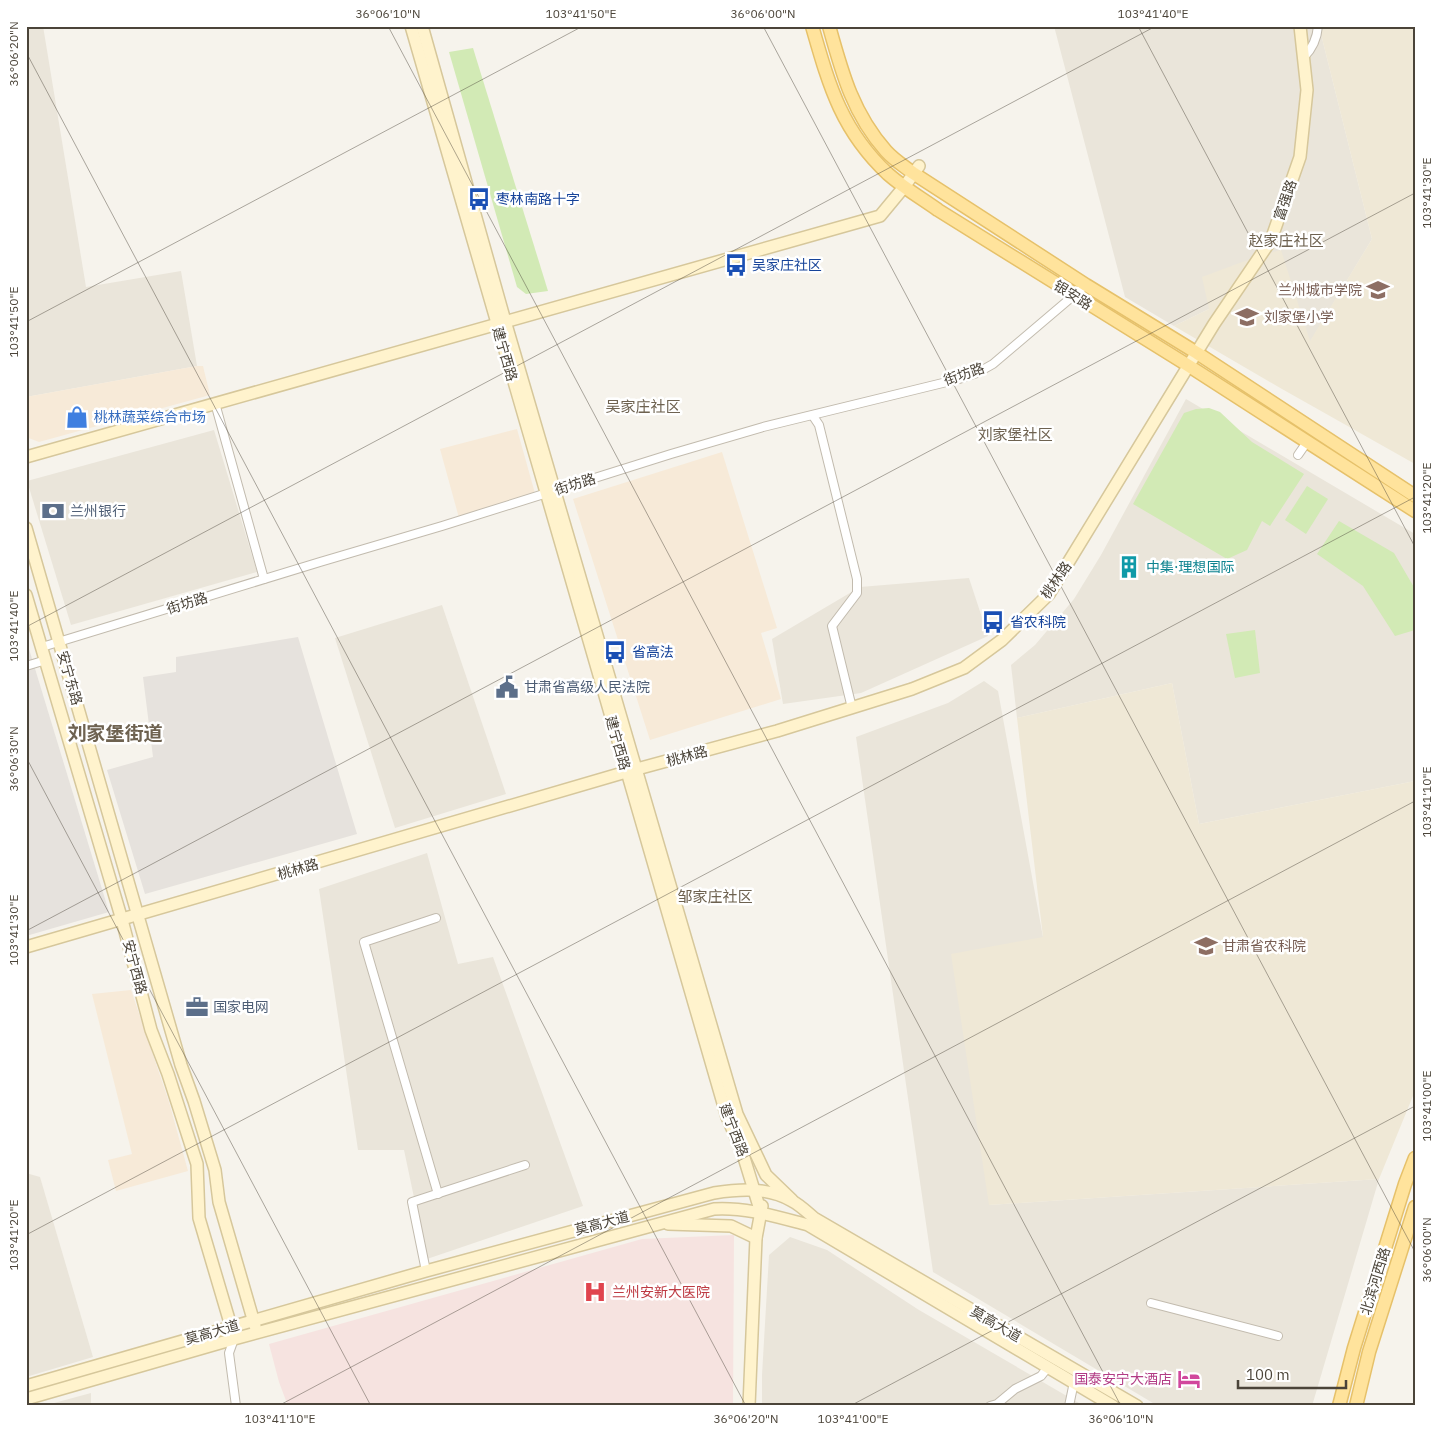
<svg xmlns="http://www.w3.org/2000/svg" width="1441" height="1432" font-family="'IBM Plex Sans','Noto Sans SC',sans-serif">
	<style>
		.residential { fill: #eae5da }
		.commercial { fill: #f7ead8 }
		.industrial { fill: #e6e2dd }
		.education { fill: #efe8d6 }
		.medical { fill: #f6e3e0 }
		.green { fill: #d2eab5 }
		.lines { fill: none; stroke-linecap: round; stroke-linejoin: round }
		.street-casing { stroke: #c2bbae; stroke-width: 10 }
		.secondary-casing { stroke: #d6c79b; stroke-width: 14 }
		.primary-casing { stroke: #e6c16a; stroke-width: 15 }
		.street { stroke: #fff; stroke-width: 8 }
		.secondary { stroke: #fff3cd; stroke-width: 11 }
		.primary { stroke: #ffe39c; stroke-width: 12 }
		.ticks { fill: none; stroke: #4b4439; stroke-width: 1; stroke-opacity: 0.45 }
		.labels { text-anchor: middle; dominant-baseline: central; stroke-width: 5; stroke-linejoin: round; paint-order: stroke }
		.transit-label { font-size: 14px; fill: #164399; stroke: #fff; text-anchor: start }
		.street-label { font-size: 14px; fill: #4b4439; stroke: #fff }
		.education-label { font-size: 14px; fill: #785e54; stroke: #fff; text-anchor: start }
		.shop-label { font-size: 14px; fill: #366cbe; stroke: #fff; text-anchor: start }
		.service-label { font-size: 14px; fill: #4e5e75; stroke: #fff; text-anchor: start }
		.culture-label { font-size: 14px; fill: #0d838f; stroke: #fff; text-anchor: start }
		.health-label { font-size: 14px; fill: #be3a42; stroke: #fff; text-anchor: start }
		.hotel-label { font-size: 14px; fill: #b23c85; stroke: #fff; text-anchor: end }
		.neighbourhood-label { font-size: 15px; fill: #6e6250; stroke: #fff }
		.district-label { font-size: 19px; font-weight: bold; fill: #6e6250; stroke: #fff }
		.neatline { fill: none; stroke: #4b4439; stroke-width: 2 }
		.ticks-label { font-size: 12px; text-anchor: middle; fill: #4b4439 }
	</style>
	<rect width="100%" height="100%" fill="#f6f3ec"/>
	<g class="residential">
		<polygon points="26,26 43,26 86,287 181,271 197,366 26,397"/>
		<polygon points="1054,26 1319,26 1372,239 1310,342 1209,309 1174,326 1125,297"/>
		<polygon points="1186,399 1415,534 1415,781 1199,824 1172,683 1017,718 1011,665 1035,645 1074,599 1101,555"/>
		<polygon points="214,430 257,572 71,625 27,481"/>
		<polygon points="969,578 988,636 861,693 783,704 772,639 860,587"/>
		<polygon points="442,605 506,794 395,828 335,638"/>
		<polygon points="984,681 998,691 1043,937 989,1205 1379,1179 1312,1406 1158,1406 933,1272 856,737 948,703"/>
		<polygon points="427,853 458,964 493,957 583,1206 427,1259 404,1150 358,1150 319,889"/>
		<polygon points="26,1173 40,1177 93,1357 26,1377"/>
		<polygon points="790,1237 827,1250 919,1310 1084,1406 762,1406 762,1375 769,1255"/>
		<polygon points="91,1393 91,1406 43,1406"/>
	</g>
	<g class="commercial">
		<polygon points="197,366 203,366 210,395 39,442 26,437 26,397"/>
		<polygon points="517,429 536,497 459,518 440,449"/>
		<polygon points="722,452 777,628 761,633 781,699 650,740 573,499"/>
		<polygon points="131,990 169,1102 188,1171 116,1191 108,1160 132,1154 92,994"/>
	</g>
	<g class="industrial">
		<polygon points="298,637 357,834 145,894 107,770 153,757 143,677 176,672 176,657"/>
		<polygon points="26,639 109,912 26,936"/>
	</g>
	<g class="education">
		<polygon points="1319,26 1415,26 1415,464 1282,389 1174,326 1209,309 1202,277 1261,255 1281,250 1310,341 1372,239"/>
		<polygon points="1172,683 1199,824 1415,781 1415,1091 1379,1179 989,1205 951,954 1043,937 1017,718"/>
	</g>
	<polygon class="medical" points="734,1235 733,1406 288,1406 279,1382 269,1344 642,1239"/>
	<g class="green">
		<polygon points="473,48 548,291 526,294 517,287 449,52"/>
		<polygon points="1209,408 1220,412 1252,442 1304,474 1270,526 1262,521 1247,550 1227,559 1133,504 1184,413 1196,409"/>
		<polygon points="1307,486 1328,499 1306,534 1285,520"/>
		<polygon points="1339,521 1394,553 1415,589 1415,630 1395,636 1363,586 1317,554"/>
		<polygon points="1255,630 1260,673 1235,678 1226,634"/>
	</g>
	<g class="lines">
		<defs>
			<g id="street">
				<path d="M1304 57C1313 48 1317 39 1318 26"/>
				<polyline points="215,403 264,579"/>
				<polyline points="813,416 819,425 857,579 857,593 832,626 852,708"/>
				<polyline points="1298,455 1307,442"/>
				<polyline points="42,647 320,562 442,526 671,454 763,427 959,379 977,373 993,364 1086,285"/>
				<polyline points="26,666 46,660"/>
				<polyline points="436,918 364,942 438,1194"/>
				<polyline points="426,1271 412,1202 525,1165"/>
				<polyline points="1151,1303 1278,1336"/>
				<polyline points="234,1339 229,1353 236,1406"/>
				<polyline points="990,1406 997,1404 1015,1389 1041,1376 1048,1367"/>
				<polyline points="1069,1406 1074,1382"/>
			</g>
			<g id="secondary">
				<polyline points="411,26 727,1117 742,1151 761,1213"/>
				<polyline points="422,26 505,321 737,1114 766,1175 792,1200"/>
				<polyline points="26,457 880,216 904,187 919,166"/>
				<polyline points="26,528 181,1065 194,1101 215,1170 219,1202 255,1326"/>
				<polyline points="26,595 122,920 151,1030 168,1074 197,1164 199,1218 233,1333"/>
				<polyline points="26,947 626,772 777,731 912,689 964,668 1002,640 1049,594 1214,324 1271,240 1300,157 1307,90 1300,26"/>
				<polyline points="668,1224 731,1226 756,1238"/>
				<path d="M26 1386 426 1271 714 1193C740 1189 768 1187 792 1201 800 1205 807 1212 814 1218L1137 1406"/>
				<path d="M26 1399 234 1339 714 1209C746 1207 777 1217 808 1225L1113 1406"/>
				<polyline points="749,1406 756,1238 762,1206"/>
			</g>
			<g id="primary">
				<path d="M812 26C829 85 841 130 888 174 904 188 921 198 938 210L1189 366 1415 511"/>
				<path d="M829 26C842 73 853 114 886 151 894 160 904 166 913 173L1086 285 1197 353 1415 496"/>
				<polyline points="1339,1406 1354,1348 1405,1184 1415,1158"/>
				<polyline points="1356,1406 1369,1352 1415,1207"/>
			</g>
		</defs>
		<use href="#street" class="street-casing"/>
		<use href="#secondary" class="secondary-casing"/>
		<use href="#primary" class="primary-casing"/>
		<use href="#street" class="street"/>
		<use href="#secondary" class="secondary"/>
		<use href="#primary" class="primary"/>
	</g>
	<path class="ticks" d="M388 26 1121 1406M763 26 1415 1252M1138 26 1415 547M26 52 746 1406M26 322 583 26M26 627 1156 26M26 757 371 1406M26 931 1415 193M26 1235 1415 497M278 1406 1415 801M850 1406 1415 1106"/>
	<defs>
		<symbol id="bus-bare" viewBox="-9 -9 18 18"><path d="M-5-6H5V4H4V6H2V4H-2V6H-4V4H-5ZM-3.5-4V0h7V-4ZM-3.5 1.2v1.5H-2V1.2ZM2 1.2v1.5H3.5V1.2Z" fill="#1a4fb4" stroke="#fff" stroke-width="2.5" paint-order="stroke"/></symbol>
		<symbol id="school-bare" viewBox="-9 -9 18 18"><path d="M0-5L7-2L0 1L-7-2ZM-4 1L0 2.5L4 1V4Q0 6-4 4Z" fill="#8d6e63" stroke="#fff" stroke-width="2.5" paint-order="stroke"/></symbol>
		<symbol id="shop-bare" viewBox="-9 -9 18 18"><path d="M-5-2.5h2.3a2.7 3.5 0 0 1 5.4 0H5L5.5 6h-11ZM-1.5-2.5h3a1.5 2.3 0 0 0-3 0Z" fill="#3f7fe0" stroke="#fff" stroke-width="2.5" paint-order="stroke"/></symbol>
		<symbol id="bank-bare" viewBox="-9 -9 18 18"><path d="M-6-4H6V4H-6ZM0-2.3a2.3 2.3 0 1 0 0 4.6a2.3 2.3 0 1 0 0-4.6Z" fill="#5c6f8a" stroke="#fff" stroke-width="2.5" paint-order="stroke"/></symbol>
		<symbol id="building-bare" viewBox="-9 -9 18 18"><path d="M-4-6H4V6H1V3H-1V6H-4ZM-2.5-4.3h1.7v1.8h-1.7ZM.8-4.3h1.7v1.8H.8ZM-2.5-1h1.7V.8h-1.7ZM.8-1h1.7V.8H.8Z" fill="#0f9aa8" stroke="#fff" stroke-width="2.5" paint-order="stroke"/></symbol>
		<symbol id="civic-bare" viewBox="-9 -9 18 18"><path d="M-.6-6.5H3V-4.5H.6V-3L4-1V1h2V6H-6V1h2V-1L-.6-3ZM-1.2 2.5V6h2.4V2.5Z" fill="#5c6f8a" stroke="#fff" stroke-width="2.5" paint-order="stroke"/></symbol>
		<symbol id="university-bare" viewBox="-9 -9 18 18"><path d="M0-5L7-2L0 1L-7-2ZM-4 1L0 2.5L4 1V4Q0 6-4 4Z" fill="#8d6e63" stroke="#fff" stroke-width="2.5" paint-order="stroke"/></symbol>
		<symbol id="office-bare" viewBox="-9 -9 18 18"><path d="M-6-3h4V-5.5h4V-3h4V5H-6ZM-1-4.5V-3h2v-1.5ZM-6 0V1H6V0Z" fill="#5c6f8a" stroke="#fff" stroke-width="2.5" paint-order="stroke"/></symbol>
		<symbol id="hospital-bare" viewBox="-9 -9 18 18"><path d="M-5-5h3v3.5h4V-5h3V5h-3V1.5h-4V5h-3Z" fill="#e0444e" stroke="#fff" stroke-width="2.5" paint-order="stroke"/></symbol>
		<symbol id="hotel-bare" viewBox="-9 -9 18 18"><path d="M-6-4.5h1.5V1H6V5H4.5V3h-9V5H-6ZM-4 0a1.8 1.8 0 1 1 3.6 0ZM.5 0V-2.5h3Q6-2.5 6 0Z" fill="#d1479c" stroke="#fff" stroke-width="2.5" paint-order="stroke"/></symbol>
	</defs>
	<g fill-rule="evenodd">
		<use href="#bus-bare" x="463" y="183" width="32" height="32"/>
		<use href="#bus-bare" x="720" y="249" width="32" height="32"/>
		<use href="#school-bare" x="1362" y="274" width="32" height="32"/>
		<use href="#school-bare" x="1231" y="301" width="32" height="32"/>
		<use href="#shop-bare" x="61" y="401" width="32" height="32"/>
		<use href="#bank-bare" x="37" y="495" width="32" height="32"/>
		<use href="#building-bare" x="1113" y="551" width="32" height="32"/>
		<use href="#bus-bare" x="977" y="606" width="32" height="32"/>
		<use href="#bus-bare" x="599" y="636" width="32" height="32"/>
		<use href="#civic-bare" x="491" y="671" width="32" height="32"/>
		<use href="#university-bare" x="1190" y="930" width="32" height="32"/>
		<use href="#office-bare" x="181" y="991" width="32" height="32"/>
		<use href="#hospital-bare" x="579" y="1276" width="32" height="32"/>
		<use href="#hotel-bare" x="1173" y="1363" width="32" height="32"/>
	</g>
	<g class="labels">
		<g class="transit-label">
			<text x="496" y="199">枣林南路十字</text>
			<text x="752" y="265">吴家庄社区</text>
			<text x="1010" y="622">省农科院</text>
			<text x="632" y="652">省高法</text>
		</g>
		<g class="street-label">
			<text transform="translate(1285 200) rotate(-71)">富强路</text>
			<text transform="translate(1073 295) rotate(32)">银安路</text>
			<text transform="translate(505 354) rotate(74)">建宁西路</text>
			<text transform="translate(964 374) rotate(-19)">街坊路</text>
			<text transform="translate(575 484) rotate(-17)">街坊路</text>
			<text transform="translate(1056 580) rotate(-55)">桃林路</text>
			<text transform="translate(187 603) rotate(-17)">街坊路</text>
			<text transform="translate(70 678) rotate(74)">安宁东路</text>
			<text transform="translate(618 743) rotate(74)">建宁西路</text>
			<text transform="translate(687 756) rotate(-15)">桃林路</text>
			<text transform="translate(298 869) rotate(-16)">桃林路</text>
			<text transform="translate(135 967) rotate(75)">安宁西路</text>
			<text transform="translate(734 1130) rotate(69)">建宁西路</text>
			<text transform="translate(602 1223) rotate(-15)">莫高大道</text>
			<text transform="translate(1375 1281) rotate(-73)">北滨河西路</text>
			<text transform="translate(996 1324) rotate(30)">莫高大道</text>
			<text transform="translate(212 1332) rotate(-16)">莫高大道</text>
		</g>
		<g class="education-label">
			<text x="1362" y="290" text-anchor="end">兰州城市学院</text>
			<text x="1264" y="317">刘家堡小学</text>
			<text x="1222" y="946">甘肃省农科院</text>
		</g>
		<g class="shop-label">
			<text x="94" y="417">桃林蔬菜综合市场</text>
		</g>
		<g class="service-label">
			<text x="70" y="511">兰州银行</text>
			<text x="524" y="687">甘肃省高级人民法院</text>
			<text x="213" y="1007">国家电网</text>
		</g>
		<g class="culture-label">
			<text x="1146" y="567">中集·理想国际</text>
		</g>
		<g class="health-label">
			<text x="612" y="1292">兰州安新大医院</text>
		</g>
		<g class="hotel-label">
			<text x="1172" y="1379">国泰安宁大酒店</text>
		</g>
		<g class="neighbourhood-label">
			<text x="1286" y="240">赵家庄社区</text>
			<text x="643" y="406">吴家庄社区</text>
			<text x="1015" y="434">刘家堡社区</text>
			<text x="715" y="896">邹家庄社区</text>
		</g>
		<g class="district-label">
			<text x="115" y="733">刘家堡街道</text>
		</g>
	</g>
	<rect width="1441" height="1432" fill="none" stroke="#ffffff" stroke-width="55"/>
	<path d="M1238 1380v8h108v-8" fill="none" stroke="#4b4439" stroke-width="2.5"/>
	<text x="1246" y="1380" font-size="15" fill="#4b4439" stroke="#ffffff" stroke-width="4" paint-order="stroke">100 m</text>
	<rect x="28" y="28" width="1386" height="1376" class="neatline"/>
	<g class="ticks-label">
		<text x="388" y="18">36°06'10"N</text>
		<text x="581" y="18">103°41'50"E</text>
		<text x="763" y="18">36°06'00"N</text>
		<text x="1153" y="18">103°41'40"E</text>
		<text transform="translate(14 54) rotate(-90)" y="4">36°06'20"N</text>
		<text transform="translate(1427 193) rotate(-90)" y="4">103°41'30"E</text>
		<text transform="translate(14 322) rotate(-90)" y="4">103°41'50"E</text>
		<text transform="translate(1427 498) rotate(-90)" y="4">103°41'20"E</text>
		<text transform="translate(14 626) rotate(-90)" y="4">103°41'40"E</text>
		<text transform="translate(14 759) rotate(-90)" y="4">36°06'30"N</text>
		<text transform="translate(1427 802) rotate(-90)" y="4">103°41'10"E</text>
		<text transform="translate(14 930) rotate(-90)" y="4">103°41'30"E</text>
		<text transform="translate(1427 1106) rotate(-90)" y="4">103°41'00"E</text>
		<text transform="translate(14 1235) rotate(-90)" y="4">103°41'20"E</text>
		<text transform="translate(1427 1250) rotate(-90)" y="4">36°06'00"N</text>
		<text x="280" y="1423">103°41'10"E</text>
		<text x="746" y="1423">36°06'20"N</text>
		<text x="853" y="1423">103°41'00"E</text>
		<text x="1121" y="1423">36°06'10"N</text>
	</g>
</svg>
